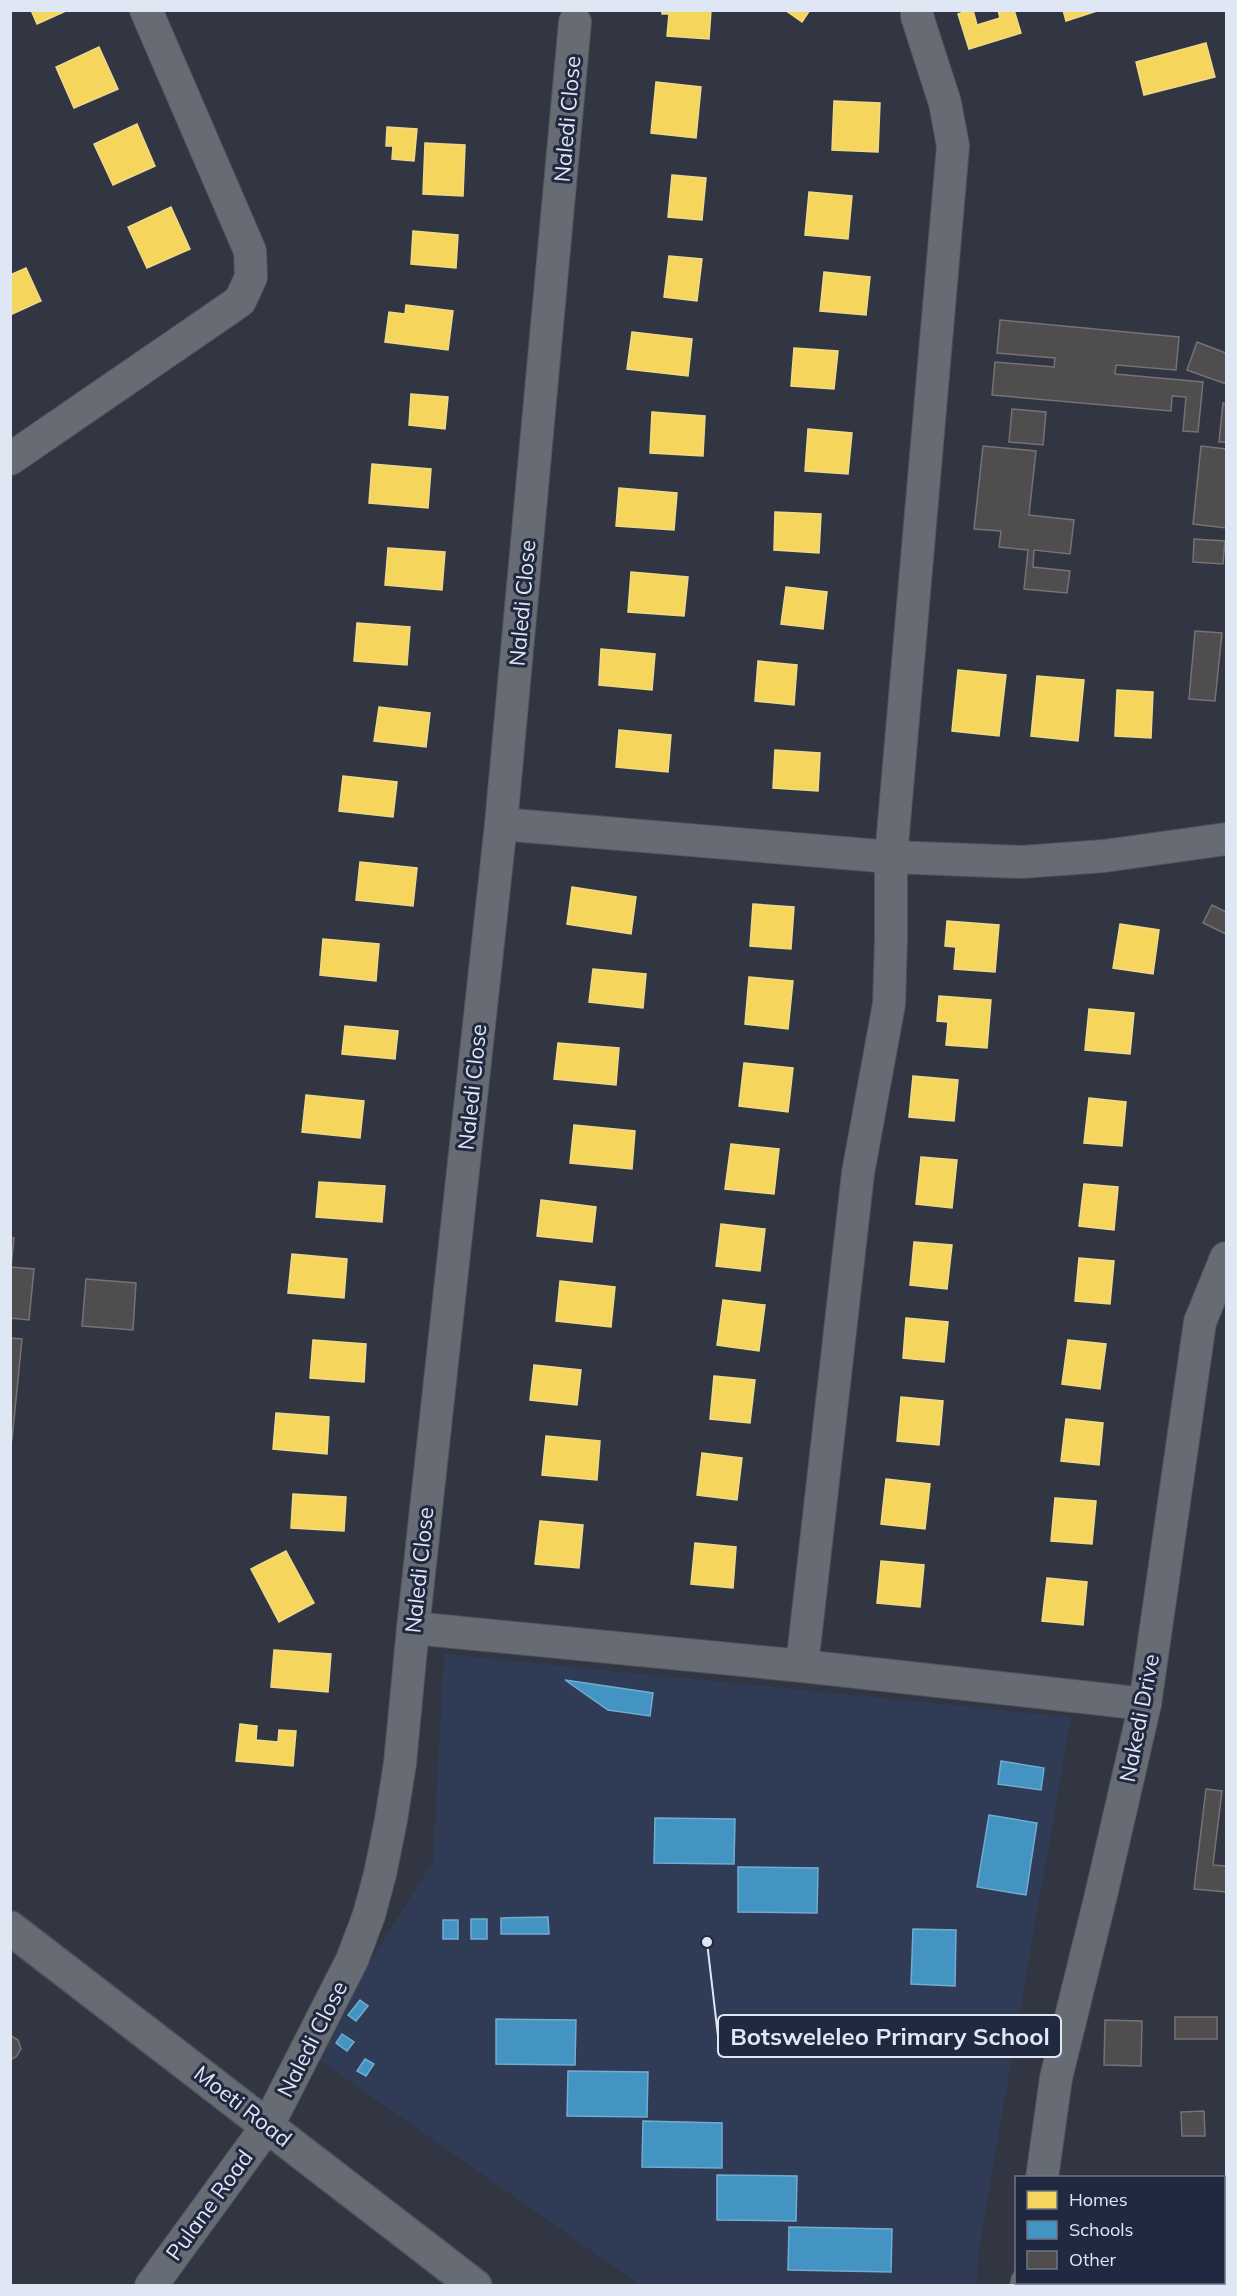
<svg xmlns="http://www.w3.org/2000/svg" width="1237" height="2296" font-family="Mulish,sans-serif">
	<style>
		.built { fill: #303b55 }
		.homes { fill: #f6d55c; stroke: #efda8a; stroke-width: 1.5 }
		.schools { fill: #4393c3; stroke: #72acd2; stroke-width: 1.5 }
		.building { fill: #504d4f; stroke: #757275; stroke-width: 1.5 }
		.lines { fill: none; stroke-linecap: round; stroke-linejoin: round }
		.minor-casing { stroke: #4e535d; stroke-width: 34 }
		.tertiary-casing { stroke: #4e535d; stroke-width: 36 }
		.minor { stroke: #676c74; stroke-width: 32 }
		.tertiary { stroke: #676c74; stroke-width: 33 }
		.labels { text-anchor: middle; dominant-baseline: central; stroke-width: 6; stroke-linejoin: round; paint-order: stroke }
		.street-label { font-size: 22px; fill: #dfe6f4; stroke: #20293f }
		.leader { fill: none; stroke: #dfe6f4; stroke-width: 2 }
		.callout-dot { fill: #dfe6f4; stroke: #20293f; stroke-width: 2 }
		.callout { fill: #20293f; stroke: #dfe6f4; stroke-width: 2 }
		.callout-label { font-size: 24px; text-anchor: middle; font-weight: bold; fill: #dfe6f4 }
	</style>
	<rect width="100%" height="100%" fill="#313642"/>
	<polygon class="built" points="444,1654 1071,1717 978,2254 977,2285 640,2285 318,2059 331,2024 433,1861"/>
	<g class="homes">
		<polygon points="31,10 68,10 37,24"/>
		<polygon points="662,10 711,10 709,39 667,36 669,14 662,14"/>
		<polygon points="785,10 810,10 802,22"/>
		<polygon points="970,10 973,10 977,25 1000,18 998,10 1014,10 1021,33 969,49 958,14"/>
		<polygon points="1063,10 1100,10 1066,21"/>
		<polygon points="1206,43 1215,77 1144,95 1136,62"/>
		<polygon points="99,47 118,89 74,108 56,67"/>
		<polygon points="656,82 701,87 696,138 651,133"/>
		<polygon points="834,101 880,103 878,152 832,150"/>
		<polygon points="137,124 155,166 113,185 94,144"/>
		<polygon points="387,127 417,129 414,161 392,159 393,146 386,146"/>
		<polygon points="425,143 465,145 463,196 423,194"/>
		<polygon points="672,175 706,178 702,220 668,217"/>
		<polygon points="809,192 852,196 848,239 805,235"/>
		<polygon points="171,207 190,249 147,268 128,227"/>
		<polygon points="413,231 458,235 456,268 411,264"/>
		<polygon points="669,256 702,259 697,301 664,297"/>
		<polygon points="26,268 41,301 10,315 10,275"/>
		<polygon points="824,272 870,277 866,315 820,311"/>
		<polygon points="406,305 453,311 448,350 385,342 389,312 405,314"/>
		<polygon points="632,332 692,339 688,376 627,369"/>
		<polygon points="794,348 838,351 834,389 791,386"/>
		<polygon points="411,394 448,397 445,429 409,425"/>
		<polygon points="652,412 705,416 703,456 650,453"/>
		<polygon points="808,429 852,433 848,474 805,471"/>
		<polygon points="372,464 431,469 428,508 369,503"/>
		<polygon points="619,488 677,493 674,530 616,526"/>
		<polygon points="775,512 821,514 819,553 774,550"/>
		<polygon points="388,548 445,552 442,590 385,585"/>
		<polygon points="631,572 688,577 684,616 628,612"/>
		<polygon points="786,587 827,592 823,629 781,624"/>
		<polygon points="357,623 410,627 407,665 354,661"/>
		<polygon points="601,649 655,654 652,690 599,685"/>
		<polygon points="758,661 797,665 794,705 755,701"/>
		<polygon points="958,670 1006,675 999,736 952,731"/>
		<polygon points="1037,676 1084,680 1078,741 1031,736"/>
		<polygon points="1117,690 1153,692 1151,738 1115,736"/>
		<polygon points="379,707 430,713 426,747 374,741"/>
		<polygon points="619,730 671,735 668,772 616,767"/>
		<polygon points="775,750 820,753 818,791 773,788"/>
		<polygon points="343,776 397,782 393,817 339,811"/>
		<polygon points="360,862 417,868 413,906 356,900"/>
		<polygon points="572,887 636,897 631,934 567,924"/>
		<polygon points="753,904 794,907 791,949 750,946"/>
		<polygon points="947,921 999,925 995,972 954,969 956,947 945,946"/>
		<polygon points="1120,924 1159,930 1153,974 1113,968"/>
		<polygon points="323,939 379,944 376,981 320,975"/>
		<polygon points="593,969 646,974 643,1008 589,1002"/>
		<polygon points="749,977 793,981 788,1029 745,1024"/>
		<polygon points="939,996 991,1000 987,1048 946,1045 948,1022 937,1021"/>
		<polygon points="1089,1009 1134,1013 1130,1054 1085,1050"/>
		<polygon points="345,1026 398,1031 395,1059 342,1054"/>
		<polygon points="558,1043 619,1048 616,1085 554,1079"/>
		<polygon points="744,1063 793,1068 788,1112 739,1106"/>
		<polygon points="913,1076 958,1080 954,1121 909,1117"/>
		<polygon points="306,1095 364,1101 360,1138 302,1132"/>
		<polygon points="1089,1098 1126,1102 1122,1146 1084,1143"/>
		<polygon points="574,1125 635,1131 632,1169 570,1163"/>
		<polygon points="731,1144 779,1149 774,1194 725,1189"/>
		<polygon points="921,1157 957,1160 952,1208 916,1204"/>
		<polygon points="319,1182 385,1186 382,1222 316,1217"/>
		<polygon points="1084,1184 1118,1187 1114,1230 1079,1226"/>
		<polygon points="541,1200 596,1207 592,1242 537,1236"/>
		<polygon points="721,1224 765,1229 760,1271 716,1266"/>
		<polygon points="914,1242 952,1245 947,1289 910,1285"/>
		<polygon points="292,1254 347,1259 344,1298 288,1293"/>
		<polygon points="1079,1258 1114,1261 1110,1304 1075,1301"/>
		<polygon points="560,1281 615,1287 611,1327 556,1321"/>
		<polygon points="723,1300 765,1305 759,1351 717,1345"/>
		<polygon points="906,1318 948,1322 944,1362 903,1358"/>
		<polygon points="313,1340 366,1344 364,1382 310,1378"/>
		<polygon points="1068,1340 1106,1344 1100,1389 1062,1384"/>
		<polygon points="534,1365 581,1370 577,1405 530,1400"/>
		<polygon points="714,1376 755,1380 750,1423 710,1419"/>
		<polygon points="901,1397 943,1401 939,1445 897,1441"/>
		<polygon points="276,1413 329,1417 327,1454 273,1449"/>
		<polygon points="1066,1419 1103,1423 1099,1465 1061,1461"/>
		<polygon points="546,1436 600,1441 597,1480 542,1475"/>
		<polygon points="702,1453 742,1458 737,1500 697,1495"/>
		<polygon points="886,1479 930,1484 925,1529 881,1524"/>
		<polygon points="293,1494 346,1497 344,1531 291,1528"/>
		<polygon points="1055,1498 1096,1501 1092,1544 1051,1541"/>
		<polygon points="540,1521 583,1525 579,1568 535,1564"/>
		<polygon points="695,1543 736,1547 733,1588 691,1584"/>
		<polygon points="286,1551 314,1603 279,1622 251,1569"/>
		<polygon points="881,1561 924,1565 920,1607 877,1603"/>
		<polygon points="1047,1578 1087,1582 1083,1625 1042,1621"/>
		<polygon points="274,1650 331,1654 328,1692 271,1687"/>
		<polygon points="240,1724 257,1726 256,1740 278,1742 279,1730 296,1731 293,1766 236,1761"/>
	</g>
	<g class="schools">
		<polygon points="565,1680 653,1693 650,1716 608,1710"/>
		<polygon points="1001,1761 1044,1768 1041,1790 998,1784"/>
		<polygon points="989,1815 1037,1823 1026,1895 977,1887"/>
		<polygon points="655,1818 735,1819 734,1864 654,1863"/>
		<polygon points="738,1867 818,1868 817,1913 738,1912"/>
		<polygon points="548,1917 549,1934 501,1934 501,1918"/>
		<rect x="471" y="1919" width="16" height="20"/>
		<rect x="443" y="1920" width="15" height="19"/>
		<polygon points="913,1929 956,1930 955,1986 911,1984"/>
		<polygon points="360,2000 368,2006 356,2021 348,2015"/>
		<polygon points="496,2019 576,2020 575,2065 496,2064"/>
		<polygon points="342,2034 354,2042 347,2051 336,2043"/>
		<polygon points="365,2059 374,2064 366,2076 357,2071"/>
		<polygon points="568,2071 648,2072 647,2117 567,2116"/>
		<polygon points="643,2121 722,2123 722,2168 642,2167"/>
		<polygon points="717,2175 797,2176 796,2221 717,2220"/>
		<polygon points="789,2227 892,2229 891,2272 788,2270"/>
	</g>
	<g class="building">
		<polygon points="1000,320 1179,337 1176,370 1116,365 1115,374 1203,382 1198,432 1183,431 1186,397 1172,396 1171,411 992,395 995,362 1054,367 1055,358 997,353"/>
		<polygon points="1197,342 1226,353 1226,384 1187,370"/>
		<polygon points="1223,403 1226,404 1226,442 1219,442"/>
		<polygon points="1012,409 1046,412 1043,445 1009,442"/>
		<polygon points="983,446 1036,451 1029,515 1074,520 1070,554 1034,550 1033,567 1070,571 1067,593 1024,589 1028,550 999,547 1001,531 974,529"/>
		<polygon points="1201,446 1226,449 1226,528 1193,524"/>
		<polygon points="1194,539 1225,541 1223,564 1193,562"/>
		<polygon points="1195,631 1222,633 1215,701 1189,699"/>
		<polygon points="1212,905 1226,912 1226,934 1203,923"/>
		<polygon points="10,1238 14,1238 11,1267 34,1269 29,1320 10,1318"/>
		<polygon points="86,1279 136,1283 133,1330 82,1326"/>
		<polygon points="10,1338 22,1339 12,1440 10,1440"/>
		<polygon points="1206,1789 1222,1791 1213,1865 1226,1866 1226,1892 1194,1889"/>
		<rect x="1175" y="2017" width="42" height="22"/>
		<polygon points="1105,2020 1142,2021 1141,2066 1104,2065"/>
		<polygon points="10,2035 18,2040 21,2049 16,2057 10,2060"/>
		<polygon points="1204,2111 1205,2136 1182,2136 1181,2112"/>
	</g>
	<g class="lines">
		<defs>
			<g id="minor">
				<polyline points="10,459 240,301 251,277 250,251 146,10"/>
				<polyline points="501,824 891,857 1021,862 1104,856 1226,839"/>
				<polyline points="413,1628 802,1666 1145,1704"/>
				<polyline points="802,1666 858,1173 889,1004 891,940 891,857 953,146 945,103 917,16 917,10"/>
				<polyline points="1042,2178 1056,2078 1101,1895 1145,1704 1200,1322 1226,1258"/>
				<polyline points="151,2286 268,2125 352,1960 369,1915 380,1874 391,1820 400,1763 413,1628 501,824 575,22"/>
				<polyline points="1026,2286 1027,2282"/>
			</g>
			<polyline id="tertiary" points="10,1928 475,2286"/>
		</defs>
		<use href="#minor" class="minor-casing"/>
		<use href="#tertiary" class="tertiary-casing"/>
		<use href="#minor" class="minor"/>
		<use href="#tertiary" class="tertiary"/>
	</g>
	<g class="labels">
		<g class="street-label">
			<text transform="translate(567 119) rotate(-85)">Naledi Close</text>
			<text transform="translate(522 603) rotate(-85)">Naledi Close</text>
			<text transform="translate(472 1087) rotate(-84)">Naledi Close</text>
			<text transform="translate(419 1570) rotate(-84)">Naledi Close</text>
			<text transform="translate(1139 1718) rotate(-79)">Nakedi Drive</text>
			<text transform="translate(312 2039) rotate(-63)">Naledi Close</text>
			<text transform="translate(243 2106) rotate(38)">Moeti Road</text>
			<text transform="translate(209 2205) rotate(-54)">Pulane Road</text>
		</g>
	</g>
	<path class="leader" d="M707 1942L718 2036"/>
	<circle class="callout-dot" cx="707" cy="1942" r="6"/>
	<rect class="callout" x="718" y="2015" width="343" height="42" rx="6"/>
	<g class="callout-label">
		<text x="890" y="2045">Botsweleleo Primary School</text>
	</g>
	<rect width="1237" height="2296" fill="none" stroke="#dfe6f4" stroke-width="24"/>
	<rect x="1015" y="2176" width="210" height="108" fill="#20293f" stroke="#6c7587" stroke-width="1.5"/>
	<rect x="1027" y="2191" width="30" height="18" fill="#f6d55c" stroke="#6c7587" stroke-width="1.5"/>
	<text x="1069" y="2206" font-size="18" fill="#dfe6f4">Homes</text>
	<rect x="1027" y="2221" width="30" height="18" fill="#4393c3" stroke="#6c7587" stroke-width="1.5"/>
	<text x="1069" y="2236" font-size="18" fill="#dfe6f4">Schools</text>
	<rect x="1027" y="2251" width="30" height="18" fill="#504d4f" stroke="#6c7587" stroke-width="1.5"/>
	<text x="1069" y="2266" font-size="18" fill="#dfe6f4">Other</text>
</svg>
